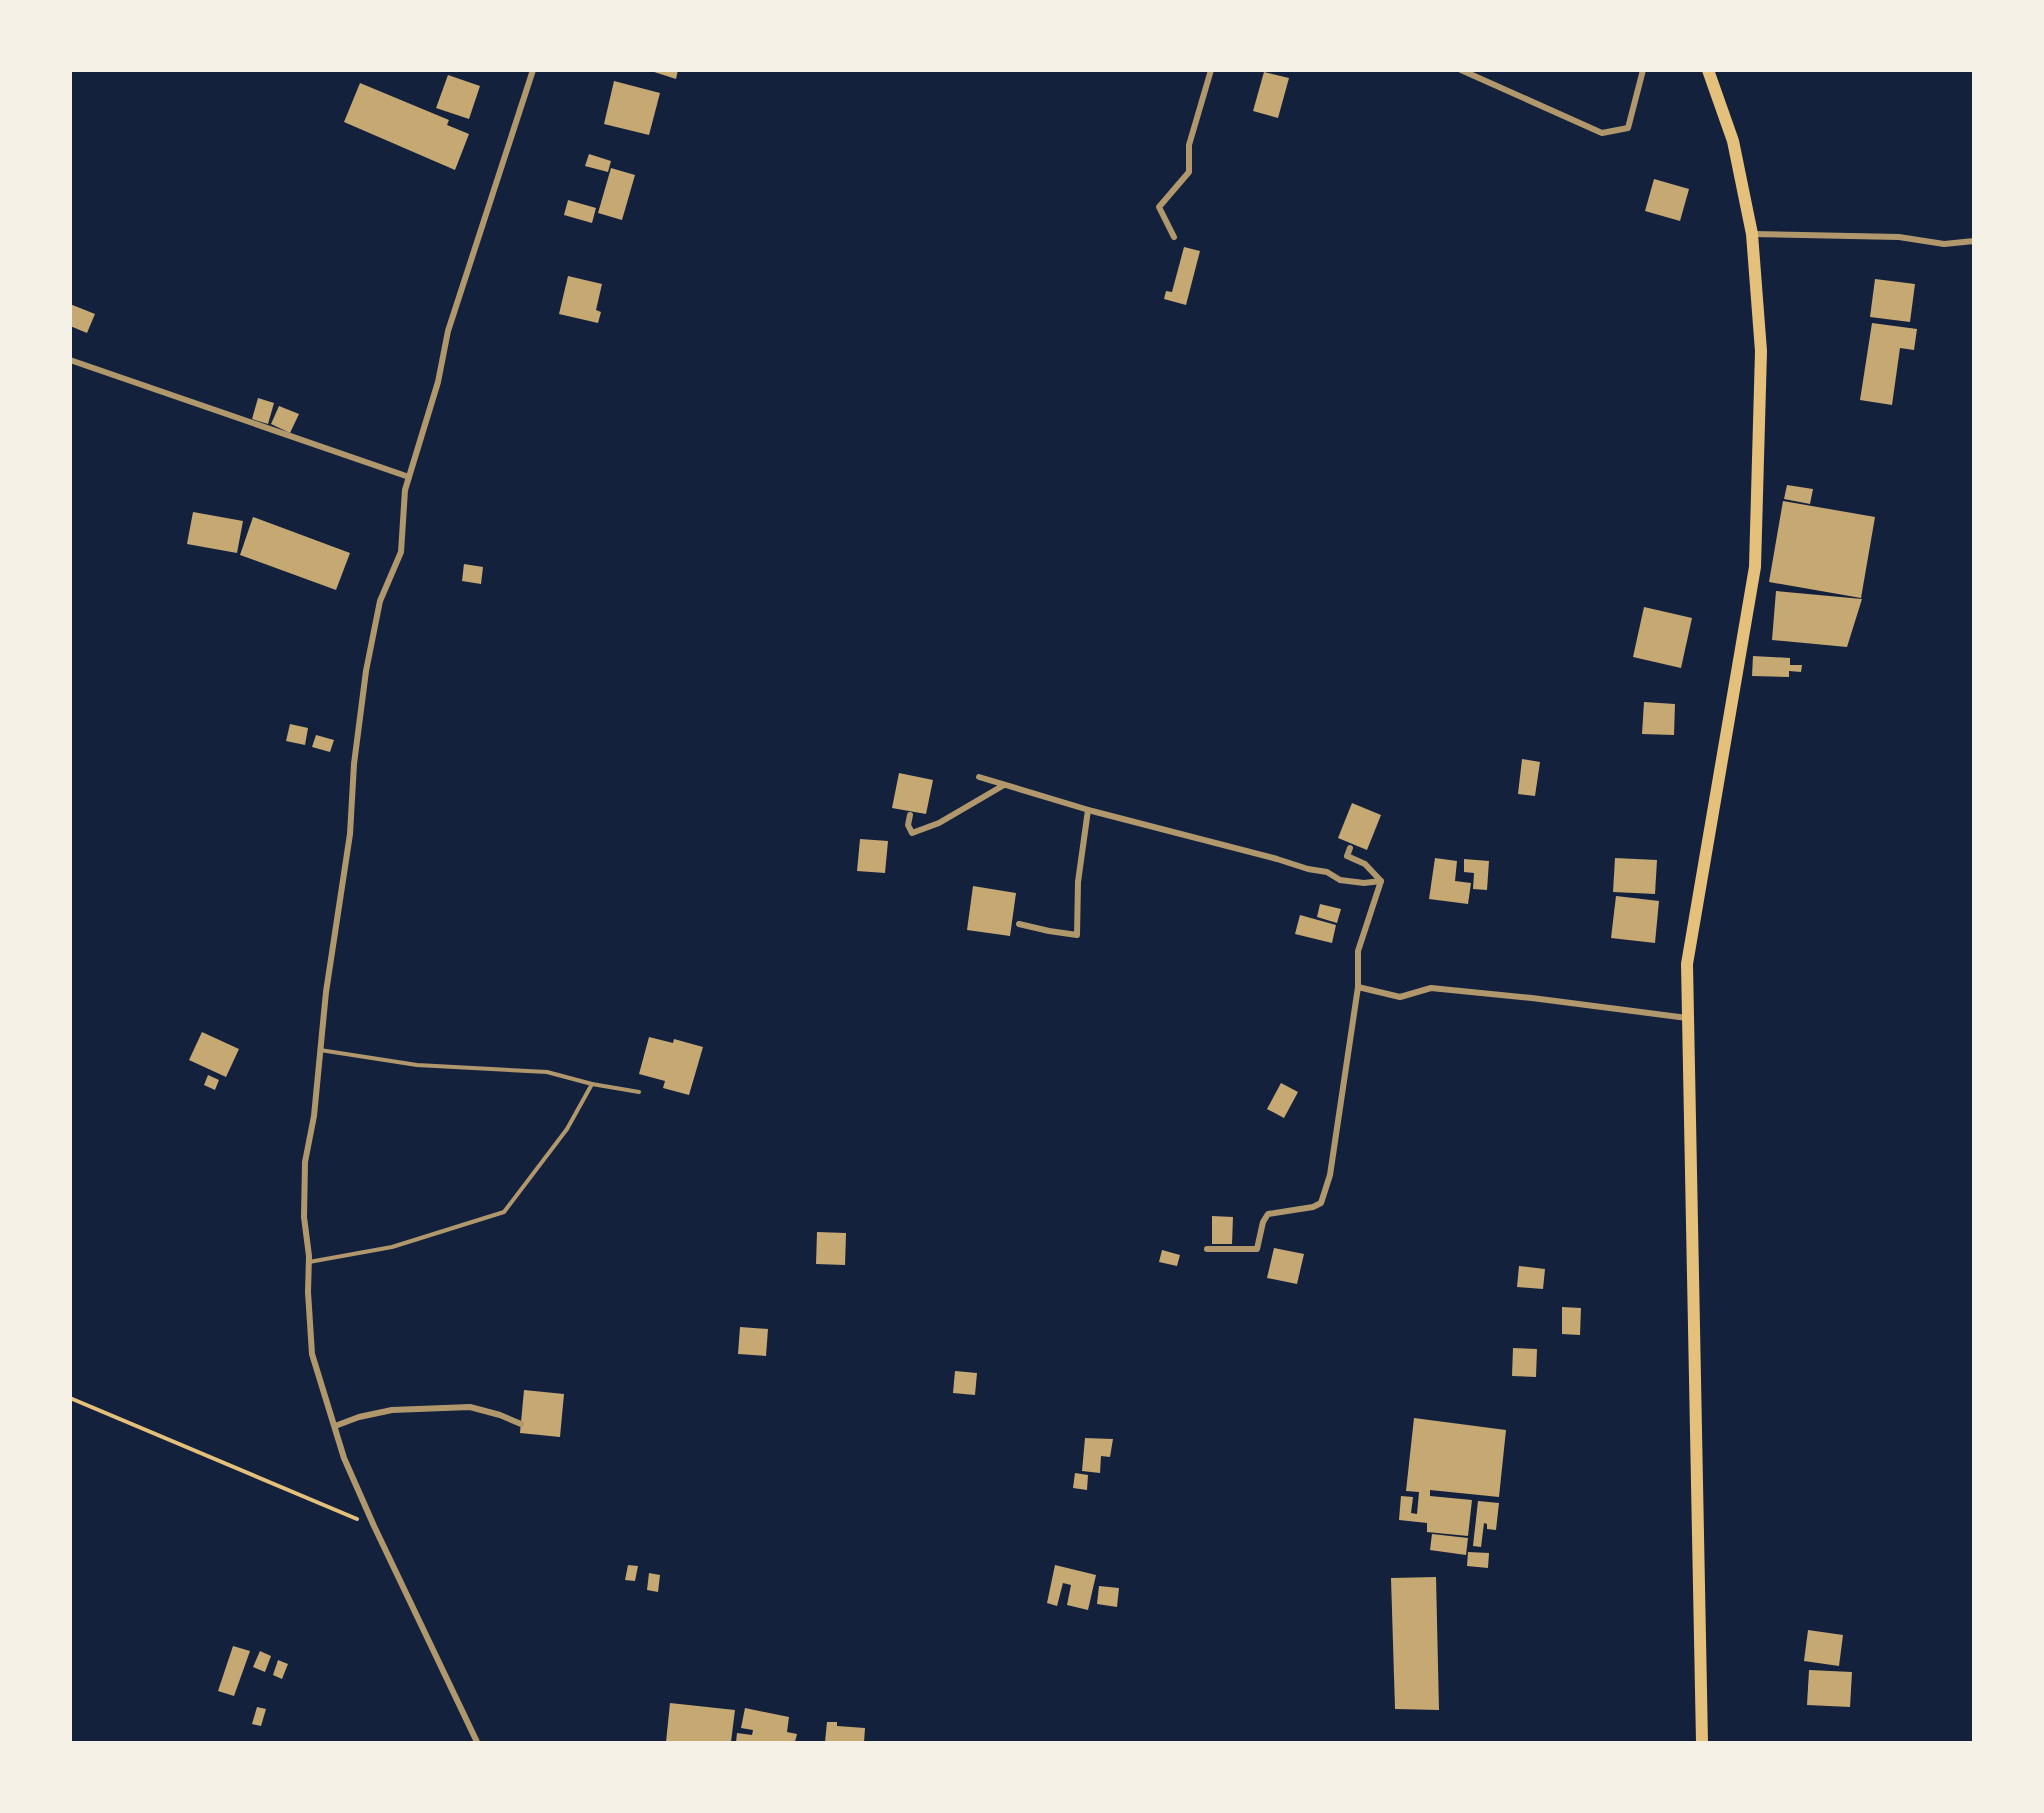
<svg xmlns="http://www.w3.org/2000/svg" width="2044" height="1813" font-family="Karla,sans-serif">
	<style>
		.building { fill: #c6a872 }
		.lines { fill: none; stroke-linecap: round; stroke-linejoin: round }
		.path { stroke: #e5c07b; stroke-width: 4 }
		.service { stroke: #b1986c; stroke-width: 4 }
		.minor { stroke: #b1986c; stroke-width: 6 }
		.secondary { stroke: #e5c07b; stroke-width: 12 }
	</style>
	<rect width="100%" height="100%" fill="#14213d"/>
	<g class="building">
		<polygon points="648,70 678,70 676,79"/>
		<polygon points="1264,72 1289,78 1278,118 1253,111"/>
		<polygon points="448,75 480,86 469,119 436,108"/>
		<polygon points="614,81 660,93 649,135 604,124"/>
		<polygon points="360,83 449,120 447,125 469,134 455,170 344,122"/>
		<polygon points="589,154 611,161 608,172 585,166"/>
		<polygon points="611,168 635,175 622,220 598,213"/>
		<polygon points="1654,179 1689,189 1680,221 1645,211"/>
		<polygon points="568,200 596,208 592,223 564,215"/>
		<polygon points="1184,247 1200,251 1186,305 1164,299 1166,291 1172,292"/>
		<polygon points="568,276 602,284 596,310 601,312 598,323 559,314"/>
		<polygon points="1875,279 1915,284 1910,322 1870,317"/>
		<polygon points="70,304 95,314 87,333 70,326"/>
		<polygon points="1872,323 1917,329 1914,350 1900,348 1892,405 1860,400"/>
		<polygon points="258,398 274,403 268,424 252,419"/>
		<polygon points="279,406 299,414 290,433 271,424"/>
		<polygon points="1787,485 1813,489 1810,504 1784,499"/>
		<polygon points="1783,501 1875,517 1861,598 1769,582"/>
		<polygon points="193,512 243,521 237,553 187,544"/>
		<polygon points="253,517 350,553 336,590 240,555"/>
		<polygon points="464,564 483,567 481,584 462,581"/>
		<polygon points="1776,591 1862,599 1847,647 1772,640"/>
		<polygon points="1644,607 1692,618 1681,668 1633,657"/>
		<polygon points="1753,656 1790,658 1790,665 1802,665 1801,672 1789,671 1789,677 1752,676"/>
		<polygon points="1644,702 1675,704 1674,735 1642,734"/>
		<polygon points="290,724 308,728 305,745 286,741"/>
		<polygon points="316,735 334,740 330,752 312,747"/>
		<polygon points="1522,759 1540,762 1535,796 1518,794"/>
		<polygon points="899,773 933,780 926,814 892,808"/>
		<polygon points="1352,803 1381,815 1367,850 1338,838"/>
		<polygon points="860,839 888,841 885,873 857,871"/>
		<polygon points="1435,858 1457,861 1455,881 1471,883 1468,904 1429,899"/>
		<polygon points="1615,858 1657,860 1655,894 1613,892"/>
		<polygon points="1464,859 1489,861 1487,890 1473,889 1474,873 1464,872"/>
		<polygon points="973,886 1016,893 1010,936 967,930"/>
		<polygon points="1616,896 1659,901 1655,943 1611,938"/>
		<polygon points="1320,904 1341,909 1337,923 1317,917"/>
		<polygon points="1300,915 1336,925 1332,943 1295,934"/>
		<polygon points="202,1032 239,1049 226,1077 189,1060"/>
		<polygon points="649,1037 673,1043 674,1039 703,1047 689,1095 663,1088 665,1081 639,1074"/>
		<polygon points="208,1075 219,1080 215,1090 204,1085"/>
		<polygon points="1281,1083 1298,1092 1284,1118 1267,1109"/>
		<polygon points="1212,1216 1233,1217 1232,1244 1212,1244"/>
		<polygon points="817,1232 846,1233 845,1265 816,1264"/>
		<polygon points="1274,1248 1304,1254 1297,1284 1267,1278"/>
		<polygon points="1162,1250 1180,1255 1177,1266 1159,1262"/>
		<polygon points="1519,1266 1545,1269 1543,1289 1517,1287"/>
		<polygon points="1562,1307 1581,1308 1580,1335 1562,1334"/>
		<polygon points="740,1327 768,1329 766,1356 738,1354"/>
		<polygon points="1513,1348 1537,1349 1536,1377 1512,1376"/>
		<polygon points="955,1371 977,1373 975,1395 953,1393"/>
		<polygon points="524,1390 564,1394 560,1437 520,1433"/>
		<polygon points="1414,1418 1506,1430 1499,1497 1430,1490 1430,1496 1472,1500 1468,1536 1427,1532 1427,1523 1399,1520 1401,1496 1413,1497 1411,1513 1417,1514 1419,1492 1406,1491"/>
		<polygon points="1085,1438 1113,1439 1110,1457 1101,1456 1100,1473 1082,1471"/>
		<polygon points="1075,1473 1088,1475 1087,1490 1073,1488"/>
		<polygon points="1478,1501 1499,1503 1496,1530 1487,1529 1487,1524 1484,1523 1481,1547 1473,1546"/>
		<polygon points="1432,1534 1468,1538 1466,1555 1430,1550"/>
		<polygon points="1468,1552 1489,1553 1488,1568 1467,1566"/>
		<polygon points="628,1565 638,1566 635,1581 625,1580"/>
		<polygon points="1055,1565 1096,1575 1088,1610 1067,1605 1071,1585 1063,1583 1057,1606 1047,1603"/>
		<polygon points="649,1573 660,1575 658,1592 647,1590"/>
		<polygon points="1436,1577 1439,1710 1395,1709 1391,1578"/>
		<polygon points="1099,1586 1119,1588 1117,1607 1097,1604"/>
		<polygon points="1808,1630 1843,1635 1839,1666 1804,1661"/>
		<polygon points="233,1646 250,1651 234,1696 218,1691"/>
		<polygon points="260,1651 271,1656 265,1672 253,1667"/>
		<polygon points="278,1660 288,1664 282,1679 273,1675"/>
		<polygon points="1809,1670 1852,1672 1850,1707 1807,1705"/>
		<polygon points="670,1703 735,1710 731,1742 666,1742"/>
		<polygon points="257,1707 266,1709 261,1726 252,1724"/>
		<polygon points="745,1708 789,1717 787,1732 797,1734 795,1742 736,1742 737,1733 752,1735 753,1730 741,1728"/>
		<polygon points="827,1722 837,1722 837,1726 865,1728 864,1742 825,1742"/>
	</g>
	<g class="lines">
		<polyline class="path" points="70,1398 357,1519"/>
		<g class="service">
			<polyline points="320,1050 417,1065 547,1072 592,1084"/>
			<polyline points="309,1262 392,1247 504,1212 567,1129 592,1084 639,1092"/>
		</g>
		<g class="minor">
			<polyline points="1461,70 1602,133 1628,128 1643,70"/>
			<polyline points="1752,234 1899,237 1944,244 1974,241"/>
			<polyline points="1174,237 1159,207 1189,172 1189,145 1211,70"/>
			<polyline points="70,360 409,477"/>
			<polyline points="979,777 1092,811 1277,859 1308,869 1327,872 1340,880 1364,883 1381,881"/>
			<polyline points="910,815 908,825 912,833 939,823 1004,785"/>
			<polyline points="1350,848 1347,856 1365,864 1381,881 1358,951 1358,987"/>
			<polyline points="1019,924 1049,931 1077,935 1078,882 1088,810"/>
			<polyline points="1207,1249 1257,1249 1263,1222 1268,1214 1313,1207 1321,1203 1330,1175 1358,987 1400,997 1431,988 1532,998 1687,1018"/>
			<polyline points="335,1426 359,1417 392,1410 470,1407 500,1415 521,1424"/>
			<polyline points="477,1742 374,1526 344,1458 312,1354 308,1292 309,1256 304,1217 305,1162 314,1116 326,992 350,834 354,764 366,671 380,601 401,552 405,490 438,382 448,331 533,70"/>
		</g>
		<polyline class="secondary" points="1702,1742 1687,964 1755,567 1761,351 1752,234 1733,141 1708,70"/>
	</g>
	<rect width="2044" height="1813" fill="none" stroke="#f6f1e7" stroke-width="144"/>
</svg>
